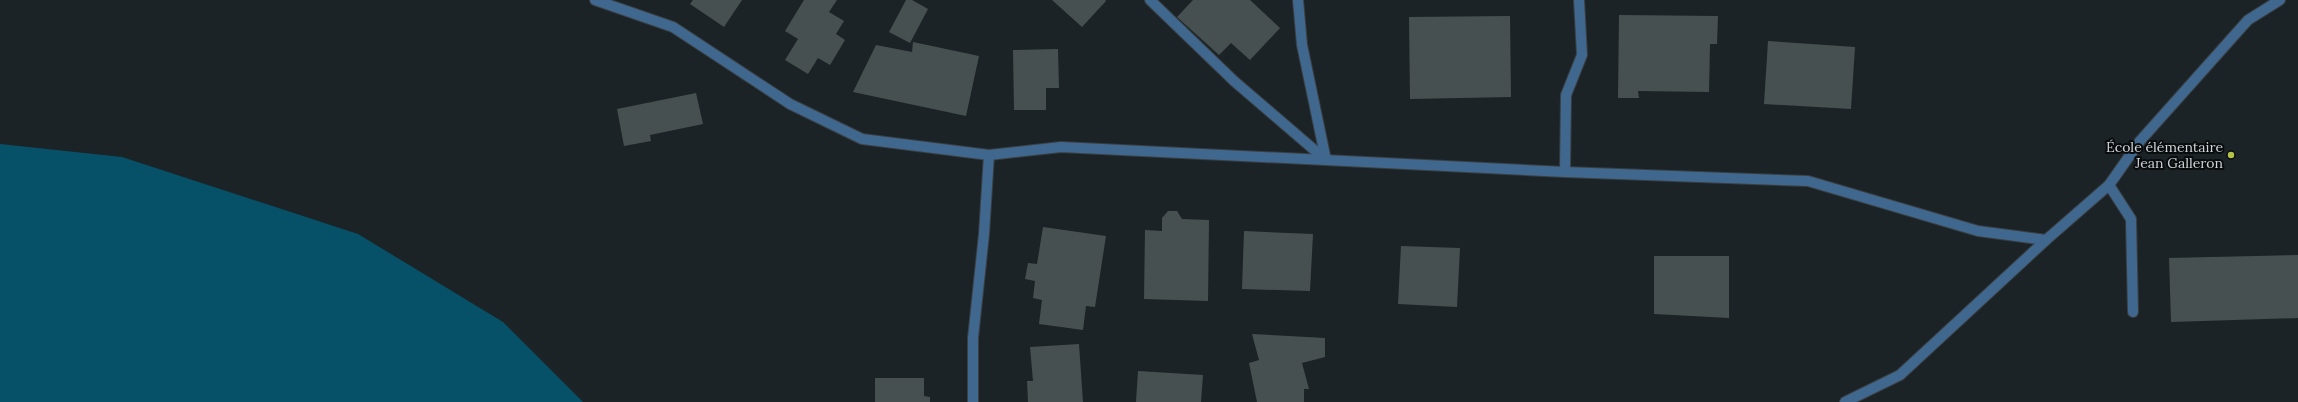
<svg xmlns="http://www.w3.org/2000/svg" width="2298" height="402" font-family="Lora,serif">
	<style>
		.green { fill: #075168 }
		.building { fill: #475051 }
		.lines { fill: none; stroke-linecap: round; stroke-linejoin: round }
		.minor-casing { stroke: #393f42; stroke-width: 12 }
		.minor { stroke: #40678e; stroke-width: 10 }
		.poi-dot { fill: #b5c249; stroke: #090c0d; stroke-width: 1.5 }
		.labels { text-anchor: middle; dominant-baseline: central; stroke-width: 4; stroke-linejoin: round; paint-order: stroke }
		.poi-label { font-size: 14px; fill: #d1d5d8; stroke: #090c0d; text-anchor: end }
	</style>
	<rect width="100%" height="100%" fill="#1c2326"/>
	<polygon class="green" points="0,144 122,157 358,234 503,322 583,402 0,402"/>
	<g class="building">
		<polygon points="693,0 742,0 724,27 690,4"/>
		<polygon points="804,0 837,0 829,12 844,21 836,34 845,40 830,65 818,58 808,74 785,60 798,39 785,31"/>
		<polygon points="906,0 912,0 928,9 910,43 889,32"/>
		<polygon points="1052,0 1105,0 1106,1 1082,27"/>
		<polygon points="1193,0 1250,0 1280,28 1250,60 1231,43 1219,55 1177,17"/>
		<polygon points="1619,15 1718,16 1717,44 1710,44 1709,92 1638,91 1639,98 1618,98"/>
		<polygon points="1510,16 1511,97 1410,99 1409,17"/>
		<polygon points="1768,41 1855,47 1851,109 1764,104"/>
		<polygon points="913,42 979,56 966,116 853,92 876,45 912,52"/>
		<polygon points="1058,49 1059,88 1046,88 1046,110 1014,110 1013,50"/>
		<polygon points="696,93 703,124 650,135 651,141 624,146 617,109"/>
		<polygon points="1168,211 1177,211 1182,219 1209,220 1208,301 1144,299 1145,230 1162,231 1162,218"/>
		<polygon points="1043,227 1106,236 1095,307 1086,306 1083,330 1039,324 1042,300 1033,298 1035,281 1025,279 1028,263 1037,264"/>
		<polygon points="1244,231 1313,234 1310,291 1242,289"/>
		<polygon points="1401,246 1460,248 1457,307 1398,304"/>
		<polygon points="2298,255 2298,318 2171,322 2169,258"/>
		<polygon points="1654,256 1729,256 1729,318 1654,314"/>
		<polygon points="1252,334 1325,338 1325,357 1302,363 1309,389 1304,389 1304,402 1257,402 1249,363 1259,360"/>
		<polygon points="1079,344 1083,402 1028,402 1027,381 1033,381 1030,347"/>
		<polygon points="1138,371 1203,375 1201,402 1136,402"/>
		<polygon points="875,378 924,378 924,396 930,397 930,402 875,402"/>
	</g>
	<g class="lines">
		<defs>
			<g id="minor">
				<polyline points="595,0 673,27 790,104 862,139 989,155 1061,147 1565,172 1808,181 1978,231 2046,240 2109,185 2140,141 2248,20 2280,0"/>
				<polyline points="1150,0 1234,81 1326,160"/>
				<polyline points="1298,0 1302,45 1326,160"/>
				<polyline points="1565,172 1566,95 1582,55 1579,0"/>
				<polyline points="2109,185 2131,219 2133,312"/>
				<polyline points="973,402 973,338 984,234 989,155"/>
				<polyline points="1845,402 1900,375 2046,240"/>
			</g>
		</defs>
		<use href="#minor" class="minor-casing"/>
		<use href="#minor" class="minor"/>
	</g>
	<circle class="poi-dot" cx="2231" cy="155" r="4"/>
	<g class="labels">
		<g class="poi-label">
			<text x="2223" y="147">École élémentaire<tspan x="2223" dy="16">Jean Galleron</tspan></text>
		</g>
	</g>
</svg>
